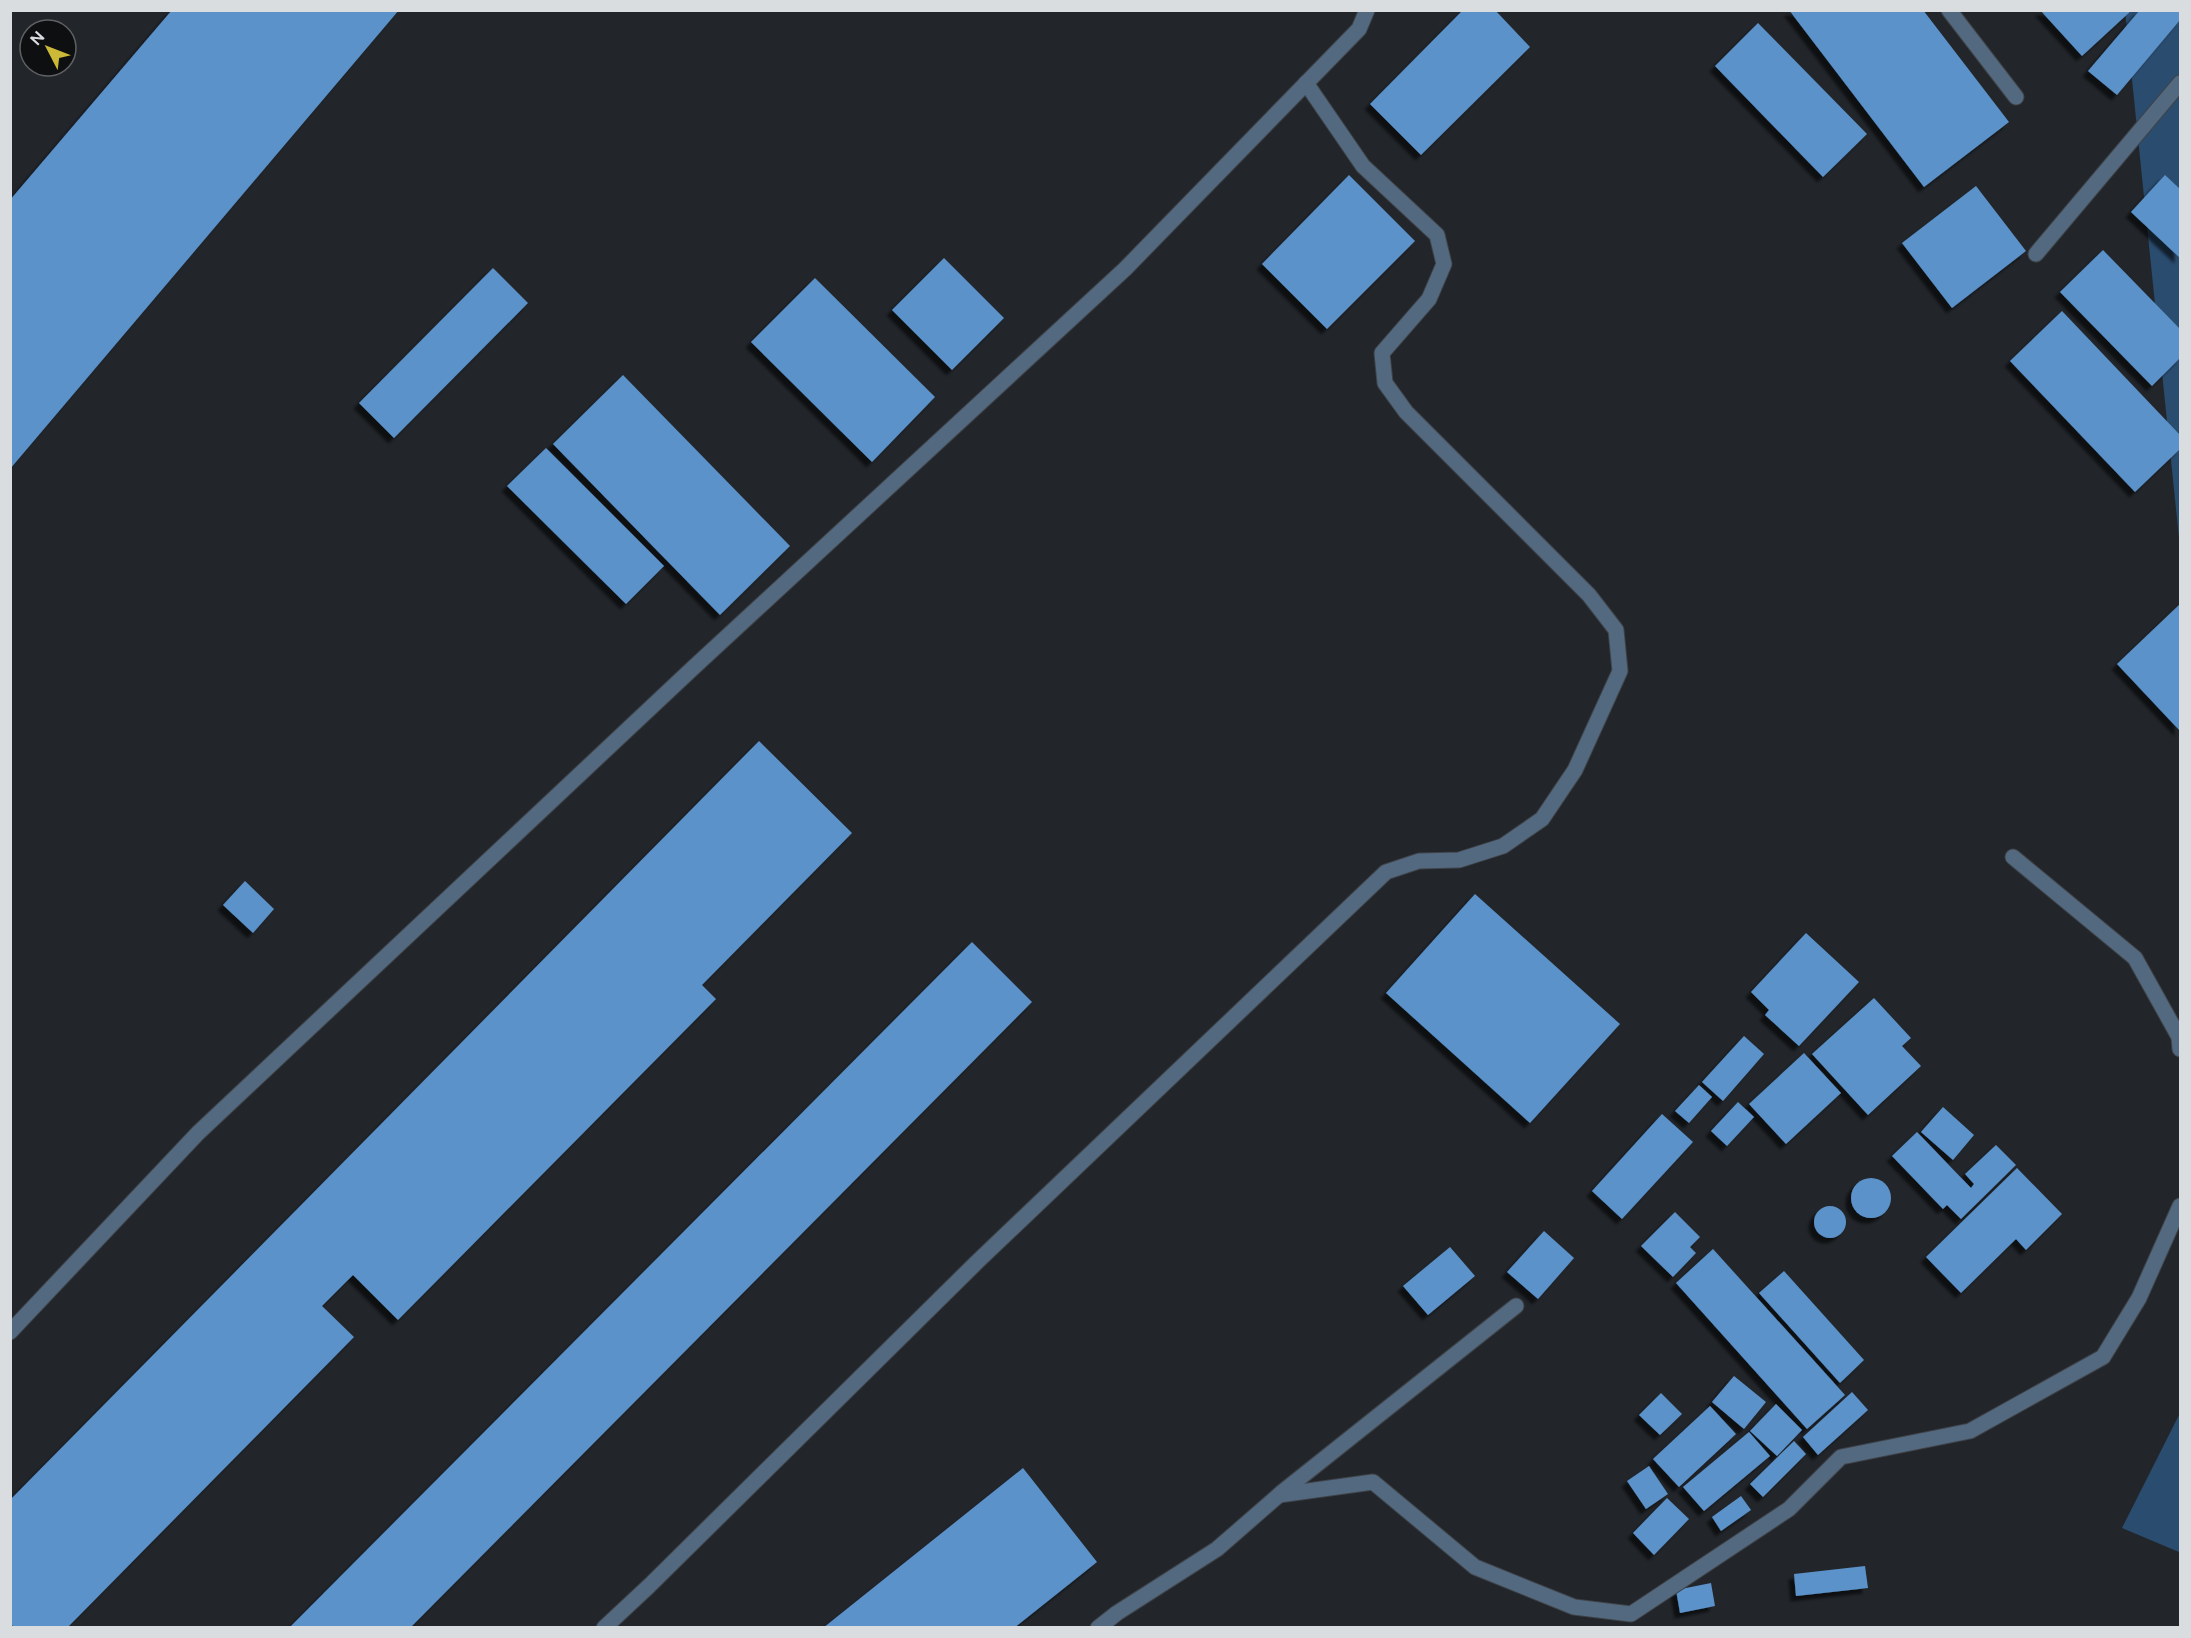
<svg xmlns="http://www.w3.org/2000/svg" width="2191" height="1638" font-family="Figtree,sans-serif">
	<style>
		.green { fill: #2a4c6f }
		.building { fill: #5c92ca; filter: url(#shadow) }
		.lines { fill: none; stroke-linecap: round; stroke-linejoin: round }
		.minor-casing { stroke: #3f4348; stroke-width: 17 }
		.minor { stroke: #536980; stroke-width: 15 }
	</style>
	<defs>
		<filter id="shadow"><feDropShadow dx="-5.5" dy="5.5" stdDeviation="1.5" flood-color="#0009"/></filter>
	</defs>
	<rect width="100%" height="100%" fill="#22262b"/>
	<g class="green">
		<polygon points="2125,11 2180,11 2180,548"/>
		<polygon points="2180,1413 2180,1551 2179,1552 2122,1528"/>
	</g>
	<g class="building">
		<polygon points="172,10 399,10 10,469 10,200"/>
		<polygon points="1463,10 1495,10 1530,47 1421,155 1370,104"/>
		<polygon points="1789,10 1923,10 2009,122 1924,187"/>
		<polygon points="2040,10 2132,10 2082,56"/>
		<polygon points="2140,10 2180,10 2180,20 2117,95 2088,71"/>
		<polygon points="1758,23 1867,134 1823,177 1715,66"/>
		<polygon points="1349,175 1415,241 1327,329 1262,264"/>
		<polygon points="2165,175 2180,189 2180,258 2131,212"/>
		<polygon points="1976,186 2026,251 1952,308 1902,243"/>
		<polygon points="2103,250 2180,329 2180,358 2152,386 2060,292"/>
		<polygon points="944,258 1004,318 952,370 892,310"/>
		<polygon points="493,268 528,303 394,438 359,403"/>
		<polygon points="815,278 935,397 872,462 751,342"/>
		<polygon points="2062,311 2180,435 2180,449 2135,492 2010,361"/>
		<polygon points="623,375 790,546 720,615 553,444"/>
		<polygon points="546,448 664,566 626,604 507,486"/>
		<polygon points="2180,604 2180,731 2117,664"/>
		<polygon points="759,741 852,833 702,985 716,999 398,1320 353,1275 322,1306 354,1337 67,1628 15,1628 10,1623 10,1500"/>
		<polygon points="245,881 274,909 253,933 223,905"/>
		<polygon points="1475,894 1620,1024 1530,1123 1386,993"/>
		<polygon points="1806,933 1859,982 1799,1046 1765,1015 1769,1010 1751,992"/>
		<polygon points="972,942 1032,1002 410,1628 289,1628"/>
		<polygon points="1874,998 1911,1038 1902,1046 1921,1066 1868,1115 1812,1054"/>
		<polygon points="1744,1036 1764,1054 1723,1101 1702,1082"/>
		<polygon points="1804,1053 1841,1093 1786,1144 1749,1104"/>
		<polygon points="1699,1085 1712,1097 1689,1123 1675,1111"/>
		<polygon points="1738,1102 1754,1117 1727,1146 1711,1131"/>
		<polygon points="1943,1107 1974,1135 1953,1160 1921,1132"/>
		<polygon points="1662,1114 1693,1142 1622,1219 1592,1191"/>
		<polygon points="1917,1132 1971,1188 1974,1184 1965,1174 1996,1145 2016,1165 1961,1219 1947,1205 1943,1209 1892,1156"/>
		<polygon points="2017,1168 2062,1214 2026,1250 2016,1239 1961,1293 1926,1257"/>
		<circle cx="1871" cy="1198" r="20"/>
		<circle cx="1830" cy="1222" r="16"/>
		<polygon points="1675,1212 1700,1237 1690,1247 1696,1253 1673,1277 1641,1246"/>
		<polygon points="1544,1231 1574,1258 1538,1299 1507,1272"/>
		<polygon points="1450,1247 1475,1276 1428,1315 1403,1286"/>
		<polygon points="1713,1249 1845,1395 1807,1429 1676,1283"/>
		<polygon points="1784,1271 1864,1360 1840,1383 1759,1293"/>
		<polygon points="1734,1376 1766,1402 1744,1429 1712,1402"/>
		<polygon points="1852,1392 1868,1410 1818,1455 1803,1437"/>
		<polygon points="1661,1393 1682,1414 1660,1435 1639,1415"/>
		<polygon points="1776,1404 1802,1430 1777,1456 1750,1431"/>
		<polygon points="1710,1406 1736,1434 1679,1487 1653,1459"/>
		<polygon points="1749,1432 1770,1456 1704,1511 1683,1487"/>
		<polygon points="1794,1441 1806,1454 1763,1497 1750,1484"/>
		<polygon points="1649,1466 1668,1494 1646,1509 1627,1481"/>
		<polygon points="1023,1468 1097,1562 1014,1628 823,1628"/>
		<polygon points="1741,1496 1751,1510 1721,1531 1712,1517"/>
		<polygon points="1667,1498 1689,1519 1654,1555 1633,1533"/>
		<polygon points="1865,1566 1868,1588 1796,1596 1794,1574"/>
		<polygon points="1711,1583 1715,1606 1680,1613 1676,1590"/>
	</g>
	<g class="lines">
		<defs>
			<g id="minor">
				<polyline points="1949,10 2016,97"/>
				<polyline points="2036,254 2180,83"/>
				<polyline points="2013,857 2135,958 2179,1037 2180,1049"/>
				<polyline points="10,1332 198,1133 694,667 1125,269 1359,29 1367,10"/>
				<polyline points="1281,1493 1516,1306"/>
				<polyline points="604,1628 649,1586 978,1261 1386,872 1419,861 1459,860 1503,846 1542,819 1575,770 1620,671 1616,630 1589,595 1406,412 1385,383 1382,353 1429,299 1444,264 1437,235 1363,166 1306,83"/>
				<polyline points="1098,1628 1117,1613 1217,1549 1279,1495 1373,1482 1475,1567 1574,1607 1631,1614 1789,1509 1841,1457 1970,1431 2103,1357 2139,1298 2180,1206"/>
			</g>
		</defs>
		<use href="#minor" class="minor-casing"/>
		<use href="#minor" class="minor"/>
	</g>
	<rect width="2191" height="1638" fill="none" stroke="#dadde0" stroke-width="24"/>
	<g transform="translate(48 48) rotate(312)"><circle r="28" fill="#0d0f11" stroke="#5f6164" stroke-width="1.5"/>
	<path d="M0-4.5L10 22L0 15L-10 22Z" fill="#ccb938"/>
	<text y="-9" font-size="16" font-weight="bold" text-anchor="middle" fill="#dadde0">N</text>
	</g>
</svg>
